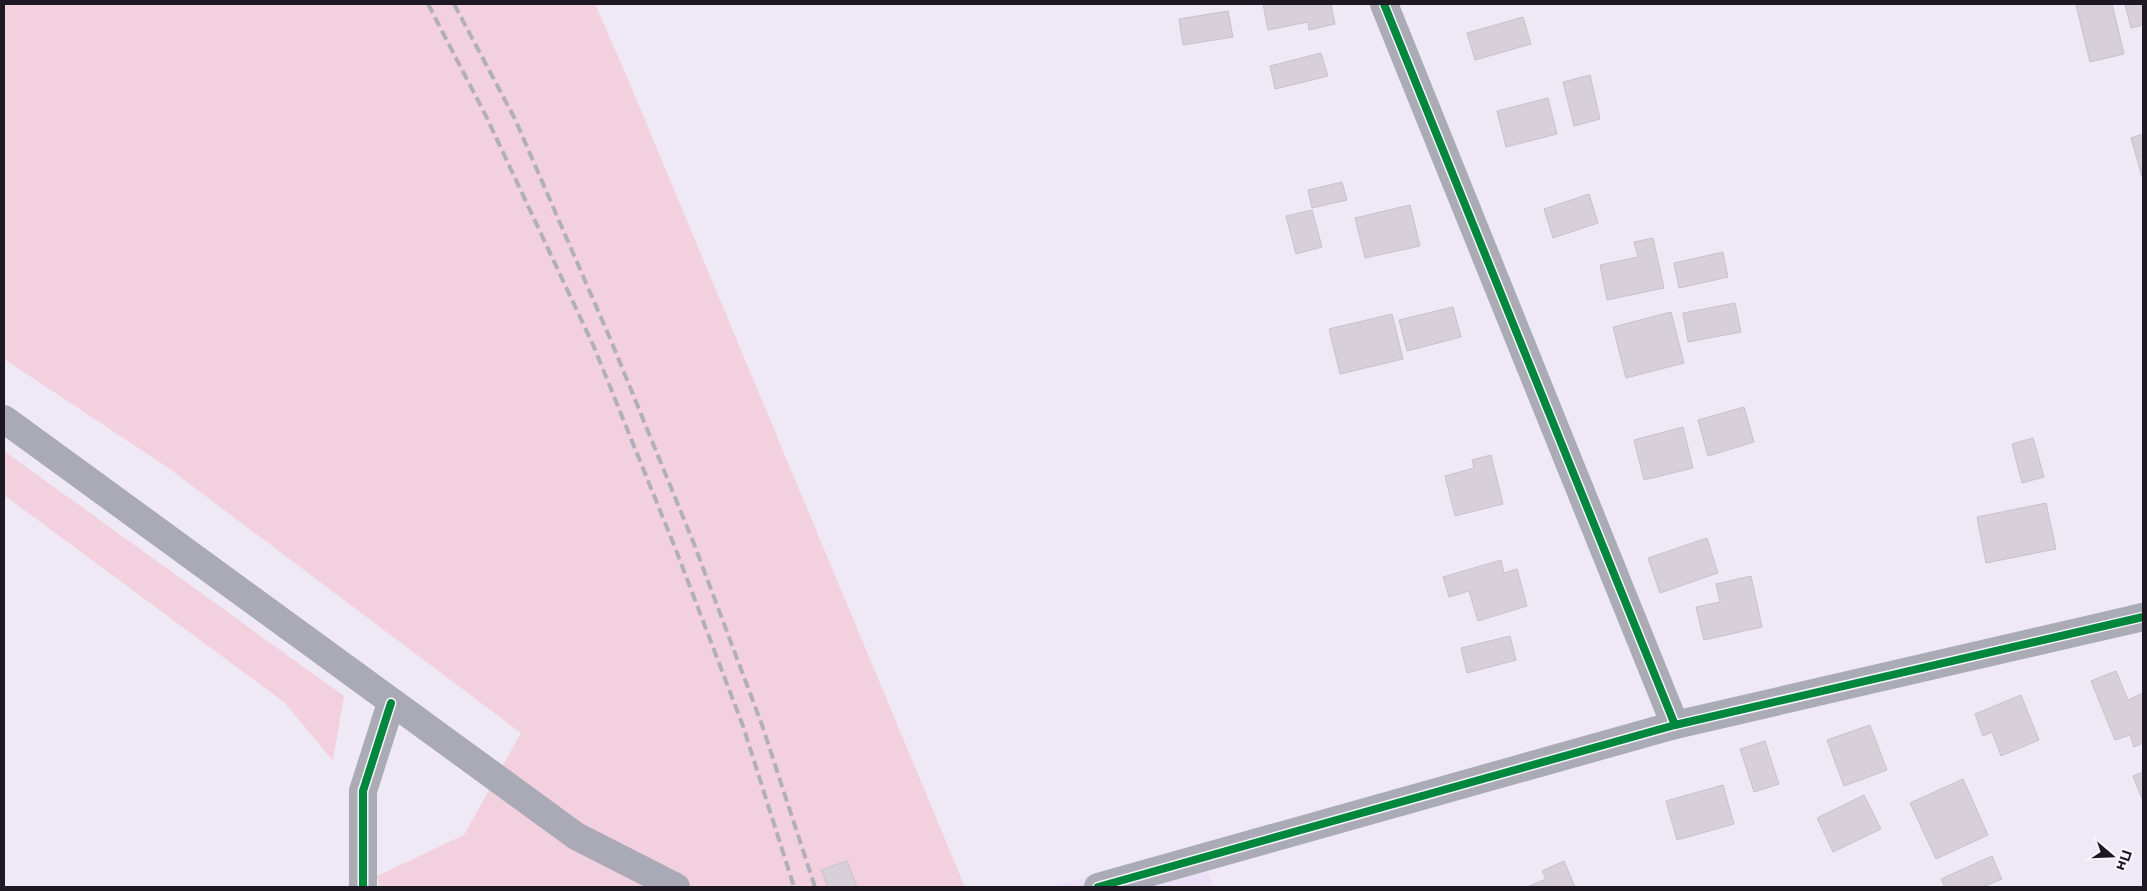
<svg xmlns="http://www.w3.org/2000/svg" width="2147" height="891" font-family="Montserrat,sans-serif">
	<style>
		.built { fill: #ece0f9 }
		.green { fill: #f2d0dd }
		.building { fill: #d8d0d9; stroke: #c8c0ca }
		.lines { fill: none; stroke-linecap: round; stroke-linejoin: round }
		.street { stroke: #ababb5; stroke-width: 28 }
		.secondary { stroke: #aaaab6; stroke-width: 28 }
		.rail { stroke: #b2afb9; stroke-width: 4; stroke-dasharray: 10 5; stroke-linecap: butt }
		.cycleway-casing { stroke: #f7f5fb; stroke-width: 11 }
		.cycleway { stroke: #00873e; stroke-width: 8 }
	</style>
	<rect width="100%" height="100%" fill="#efe9f5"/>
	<polygon class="built" points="1198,848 1214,887 1049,887"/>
	<g class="green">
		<polygon points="4,4 595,4 627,77 965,887 379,887 377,876 464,835 521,733 167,467 4,359"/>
		<polygon points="4,451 344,696 333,761 285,703 4,495"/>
	</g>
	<g class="building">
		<polygon points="1263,4 1331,4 1335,24 1309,30 1308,22 1268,30"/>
		<polygon points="2081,4 2112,4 2124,54 2090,62 2076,5"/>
		<polygon points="2125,4 2143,4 2143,25 2131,28"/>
		<polygon points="1228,11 1233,37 1183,45 1179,19"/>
		<polygon points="1523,17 1531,44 1475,60 1467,33"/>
		<polygon points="1321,53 1328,76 1275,89 1270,66"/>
		<polygon points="1590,75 1600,119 1574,126 1563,82"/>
		<polygon points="1548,98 1557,134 1506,147 1497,111"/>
		<polygon points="2143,134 2143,180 2131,138"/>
		<polygon points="1342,182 1347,200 1312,208 1308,190"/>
		<polygon points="1589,194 1598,223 1553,238 1544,209"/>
		<polygon points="1410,205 1420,246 1365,258 1355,218"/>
		<polygon points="1312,210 1322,247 1296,254 1286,216"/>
		<polygon points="1653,238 1664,288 1607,300 1600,265 1638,257 1634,242"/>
		<polygon points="1723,252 1728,277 1679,288 1674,263"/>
		<polygon points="1735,303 1741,332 1688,342 1683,313"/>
		<polygon points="1453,307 1461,337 1407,351 1399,320"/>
		<polygon points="1671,312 1684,363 1626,378 1613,327"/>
		<polygon points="1392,314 1403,359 1340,374 1329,329"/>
		<polygon points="1744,407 1754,442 1708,456 1698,420"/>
		<polygon points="1683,427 1693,468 1644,480 1634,440"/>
		<polygon points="2033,438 2044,477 2022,483 2012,444"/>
		<polygon points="1491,455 1503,504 1455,516 1445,476 1474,468 1472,460"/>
		<polygon points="2046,503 2056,549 1986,563 1977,517"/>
		<polygon points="1707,538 1718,573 1660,593 1648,558"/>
		<polygon points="1501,560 1504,573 1517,569 1527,606 1478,621 1469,591 1449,597 1443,577"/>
		<polygon points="1751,576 1762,627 1704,640 1696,607 1720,602 1716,584"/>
		<polygon points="1510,636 1516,660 1467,673 1461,648"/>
		<polygon points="2116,671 2128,700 2143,693 2143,743 2134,747 2130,735 2115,740 2091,681"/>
		<polygon points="2021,695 2039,740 2001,756 1992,732 1983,736 1975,714"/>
		<polygon points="1870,725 1887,770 1844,786 1827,740"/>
		<polygon points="1765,741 1779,784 1754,792 1740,749"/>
		<polygon points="2143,772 2143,801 2133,776"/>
		<polygon points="1963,779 1988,835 1936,859 1910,803"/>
		<polygon points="1723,785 1734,824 1677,840 1666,801"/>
		<polygon points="1864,795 1881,829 1833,852 1817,818"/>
		<polygon points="1992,856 2002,879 1983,887 1945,887 1941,879"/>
		<polygon points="847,861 857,887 828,887 821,870"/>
		<polygon points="1564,861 1575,887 1527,887 1546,879 1542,871"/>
	</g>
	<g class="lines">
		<g class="street">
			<polyline points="1384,4 1675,725"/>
			<polyline points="363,887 363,791 391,703"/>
			<polyline points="1098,887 1675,725 2143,617"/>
		</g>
		<polyline class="secondary" points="4,419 576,836 676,887"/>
		<g class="rail">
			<polyline points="428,4 486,116 594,347 676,550 743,726 794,887"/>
			<polyline points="454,4 515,119 612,343 694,544 762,725 815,887"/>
		</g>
		<defs>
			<g id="cycleway">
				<polyline points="1384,4 1675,725"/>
				<polyline points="363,887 363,791 391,703"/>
				<polyline points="1098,887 1675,725 2143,617"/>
			</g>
		</defs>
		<use href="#cycleway" class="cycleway-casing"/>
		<use href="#cycleway" class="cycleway"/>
	</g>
	<rect width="2147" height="891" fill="none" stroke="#1d1822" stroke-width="10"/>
	<g transform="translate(2112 856) rotate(109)" stroke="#f7f5fb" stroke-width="4" paint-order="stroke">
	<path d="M0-4L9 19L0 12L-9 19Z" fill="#1d1822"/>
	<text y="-8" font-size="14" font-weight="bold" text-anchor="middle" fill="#1d1822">Пн</text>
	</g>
</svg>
